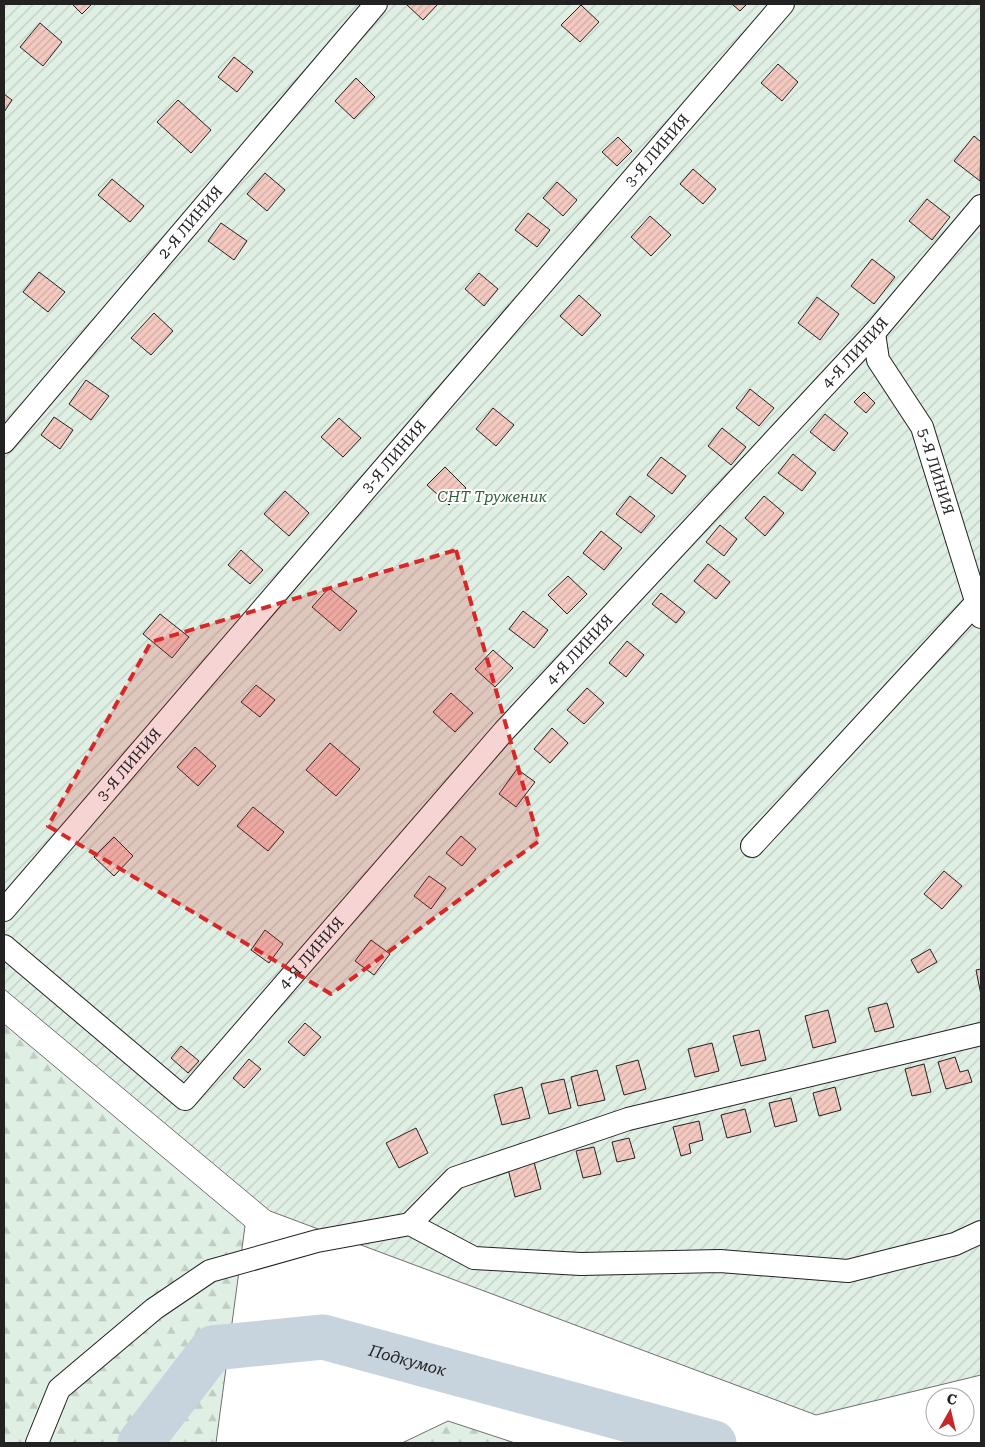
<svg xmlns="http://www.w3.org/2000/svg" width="985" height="1447" font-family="'Roboto Serif',serif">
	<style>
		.forest { fill: url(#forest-firs); stroke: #6f6f6f }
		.garden { fill: url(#garden-furrows); stroke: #6f6f6f }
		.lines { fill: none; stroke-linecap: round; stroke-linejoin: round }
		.river { stroke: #c7d3dd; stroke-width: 45 }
		.building { fill: url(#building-hatch); stroke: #222 }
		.minor-casing { stroke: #222; stroke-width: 24 }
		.minor { stroke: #fff; stroke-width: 22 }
		.marked { fill: #d62828; fill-opacity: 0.2; stroke: #d62828; stroke-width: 4; stroke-dasharray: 10 6; stroke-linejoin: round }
		.labels { text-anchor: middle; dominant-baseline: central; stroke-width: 4; stroke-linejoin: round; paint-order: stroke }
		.street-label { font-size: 15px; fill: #222; stroke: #fff }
		.park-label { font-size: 15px; font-style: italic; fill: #2f5e38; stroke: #fff }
		.water-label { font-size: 16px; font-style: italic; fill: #222; stroke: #fff }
	</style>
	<defs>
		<pattern id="forest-firs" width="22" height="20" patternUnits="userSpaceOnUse" patternTransform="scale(1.25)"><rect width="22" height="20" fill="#e0efe3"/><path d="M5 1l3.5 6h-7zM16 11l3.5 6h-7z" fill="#c0cdc2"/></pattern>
		<pattern id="garden-furrows" width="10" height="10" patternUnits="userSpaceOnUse" patternTransform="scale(1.25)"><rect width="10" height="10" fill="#e0efe3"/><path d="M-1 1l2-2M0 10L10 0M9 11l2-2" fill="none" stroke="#c0cdc2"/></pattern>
		<pattern id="building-hatch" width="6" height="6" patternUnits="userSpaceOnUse" patternTransform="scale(1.25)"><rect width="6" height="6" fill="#f3c9c0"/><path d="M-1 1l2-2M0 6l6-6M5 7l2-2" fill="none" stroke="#d0aca5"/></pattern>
	</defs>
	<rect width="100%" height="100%" fill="#fff"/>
	<g class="forest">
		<polygon points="4,1024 245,1226 216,1443 4,1443"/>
		<polygon points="448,1421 515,1443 402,1443"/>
	</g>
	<polygon class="garden" points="4,4 981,4 981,1375 816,1415 270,1211 4,989"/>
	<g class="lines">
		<path class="river" id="s1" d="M140 1443 213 1348 323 1337 714 1443"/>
	</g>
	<g class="building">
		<polygon points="72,4 92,4 82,14"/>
		<polygon points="406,4 438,4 423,20"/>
		<polygon points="732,4 747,4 740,11"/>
		<polygon points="581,5 599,22 580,42 561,25"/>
		<polygon points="40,23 62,42 43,66 20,47"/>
		<polygon points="234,57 253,72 237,92 218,77"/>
		<polygon points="778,64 798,82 782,101 761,83"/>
		<polygon points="356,78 375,97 354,119 335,101"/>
		<polygon points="4,94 12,100 4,112"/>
		<polygon points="178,100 211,130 191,153 157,122"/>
		<polygon points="974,136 981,142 980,181 954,161"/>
		<polygon points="618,137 632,151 617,166 602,152"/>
		<polygon points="693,169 716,189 703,204 680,184"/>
		<polygon points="265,173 285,190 267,211 247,194"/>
		<polygon points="112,179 144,206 130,222 98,195"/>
		<polygon points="557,182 577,200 563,216 543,198"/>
		<polygon points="927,199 950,217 932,240 909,221"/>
		<polygon points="528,213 550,230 537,247 515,230"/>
		<polygon points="650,216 671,235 651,256 631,237"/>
		<polygon points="221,223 247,241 234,260 208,241"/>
		<polygon points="872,259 895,277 874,304 851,286"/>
		<polygon points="39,272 65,292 48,312 23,292"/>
		<polygon points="479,273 498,289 484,306 465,289"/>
		<polygon points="579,295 601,315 582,336 560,316"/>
		<polygon points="817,297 839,314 820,340 798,323"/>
		<polygon points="154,313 173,331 151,355 131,338"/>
		<polygon points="86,380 109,396 91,420 69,404"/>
		<polygon points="750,389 774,408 759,426 736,408"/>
		<polygon points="864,392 875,403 866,413 854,402"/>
		<polygon points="493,408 514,425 496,446 476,429"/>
		<polygon points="825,414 848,433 834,451 810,432"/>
		<polygon points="54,417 73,430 60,449 41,435"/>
		<polygon points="339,418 361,438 343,457 321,437"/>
		<polygon points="722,428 746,447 731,465 708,446"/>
		<polygon points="793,454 816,473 802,491 778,473"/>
		<polygon points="661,457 686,476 672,494 647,475"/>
		<polygon points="445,467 466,488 449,505 427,485"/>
		<polygon points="285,491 309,513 289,536 264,514"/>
		<polygon points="630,496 655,516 641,533 616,514"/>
		<polygon points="764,496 784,513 765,536 745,518"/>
		<polygon points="720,525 737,539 724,556 706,542"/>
		<polygon points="601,531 622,548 604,570 583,553"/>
		<polygon points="241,550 263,570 250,584 228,565"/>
		<polygon points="708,564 730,582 716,599 694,581"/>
		<polygon points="568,576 587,594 567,614 548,595"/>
		<polygon points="329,588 357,611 340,631 312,607"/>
		<polygon points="661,593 685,612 676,623 652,604"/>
		<polygon points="523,611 548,630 534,648 509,629"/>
		<polygon points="160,614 189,637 172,658 143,634"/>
		<polygon points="627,641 644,655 626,677 609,663"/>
		<polygon points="493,650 513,668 495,687 475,669"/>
		<polygon points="256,685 275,700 260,717 241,702"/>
		<polygon points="587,688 604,703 584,724 567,710"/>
		<polygon points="451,693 473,713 455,732 433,712"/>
		<polygon points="552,728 568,743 550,763 534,749"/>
		<polygon points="330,743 360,769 336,796 306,770"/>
		<polygon points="195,747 216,766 198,786 177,767"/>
		<polygon points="517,769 535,782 516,807 499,794"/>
		<polygon points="253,807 284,832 268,851 237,826"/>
		<polygon points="461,836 476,849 462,866 446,853"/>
		<polygon points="114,837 133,856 114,876 94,857"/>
		<polygon points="944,871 962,886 942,909 924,894"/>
		<polygon points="429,876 446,888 431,909 414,896"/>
		<polygon points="265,930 283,944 269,963 251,950"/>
		<polygon points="371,940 390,954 374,975 355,961"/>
		<polygon points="930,949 937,962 918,973 911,960"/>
		<polygon points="981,969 981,995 976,970"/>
		<polygon points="887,1003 894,1027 875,1032 868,1008"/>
		<polygon points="828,1010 836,1042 813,1048 805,1016"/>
		<polygon points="305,1023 321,1037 304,1056 288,1042"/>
		<polygon points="759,1030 766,1060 741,1066 733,1036"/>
		<polygon points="712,1043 719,1071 695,1077 688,1049"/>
		<polygon points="181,1046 199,1061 188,1073 171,1058"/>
		<polygon points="955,1057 960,1072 968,1070 972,1082 946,1089 938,1062"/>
		<polygon points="249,1059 261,1069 244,1088 233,1078"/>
		<polygon points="638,1060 646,1089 624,1095 616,1066"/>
		<polygon points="924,1064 931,1092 912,1096 905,1069"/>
		<polygon points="597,1070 605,1100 578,1106 571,1077"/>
		<polygon points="564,1079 571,1108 549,1114 541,1084"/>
		<polygon points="522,1087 530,1118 502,1125 494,1095"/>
		<polygon points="835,1087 841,1110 819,1116 813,1093"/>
		<polygon points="791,1098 797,1121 775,1127 769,1103"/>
		<polygon points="745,1109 751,1132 727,1138 721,1115"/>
		<polygon points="699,1121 703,1140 689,1144 691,1153 681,1156 673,1127"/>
		<polygon points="416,1128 428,1153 399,1168 386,1143"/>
		<polygon points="629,1138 635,1158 617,1162 612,1142"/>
		<polygon points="594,1147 601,1174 583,1178 576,1151"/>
		<polygon points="534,1162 541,1189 515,1197 508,1169"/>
	</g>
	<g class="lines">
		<defs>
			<g id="minor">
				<path id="s2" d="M874 333 878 360 922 427 981 617"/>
				<path id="s3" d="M4 442 376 4"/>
				<polyline points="752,846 975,604"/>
				<path id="s4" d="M4 910 783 4"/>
				<path id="s5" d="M4 946 185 1099 504 731 874 333 981 206"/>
				<polyline points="410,1224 455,1178 628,1119 981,1034"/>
				<polyline points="37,1443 59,1389 154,1309 210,1271 317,1241 410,1224 474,1258 581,1264 720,1261 848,1271 955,1244 981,1232"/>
			</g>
		</defs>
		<use href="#minor" class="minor-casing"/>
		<use href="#minor" class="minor"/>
	</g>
	<path class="marked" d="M456 550 539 841 331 994 48 826 151 642Z"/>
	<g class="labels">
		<g class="street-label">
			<text stroke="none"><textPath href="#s4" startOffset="1002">3-Я ЛИНИЯ</textPath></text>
			<text stroke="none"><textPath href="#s3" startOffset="288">2-Я ЛИНИЯ</textPath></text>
			<text stroke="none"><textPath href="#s5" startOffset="1240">4-Я ЛИНИЯ</textPath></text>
			<text stroke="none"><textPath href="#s4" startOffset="598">3-Я ЛИНИЯ</textPath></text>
			<text stroke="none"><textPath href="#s2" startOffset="154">5-Я ЛИНИЯ</textPath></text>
			<text stroke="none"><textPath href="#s5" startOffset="835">4-Я ЛИНИЯ</textPath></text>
			<text stroke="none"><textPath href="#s4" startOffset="192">3-Я ЛИНИЯ</textPath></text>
			<text stroke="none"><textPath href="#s5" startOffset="430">4-Я ЛИНИЯ</textPath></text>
		</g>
		<g class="park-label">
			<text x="492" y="497">СНТ Труженик</text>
		</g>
		<g class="water-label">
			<text stroke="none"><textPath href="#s1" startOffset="318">Подкумок</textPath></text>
		</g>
	</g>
	<rect width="985" height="1447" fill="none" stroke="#222222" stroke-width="10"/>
	<g transform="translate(950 1412) rotate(8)"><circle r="24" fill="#ffffff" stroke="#a7a7a7"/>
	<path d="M0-4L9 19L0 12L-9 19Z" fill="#c62828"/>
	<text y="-8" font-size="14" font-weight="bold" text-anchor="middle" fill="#222222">С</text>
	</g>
</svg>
